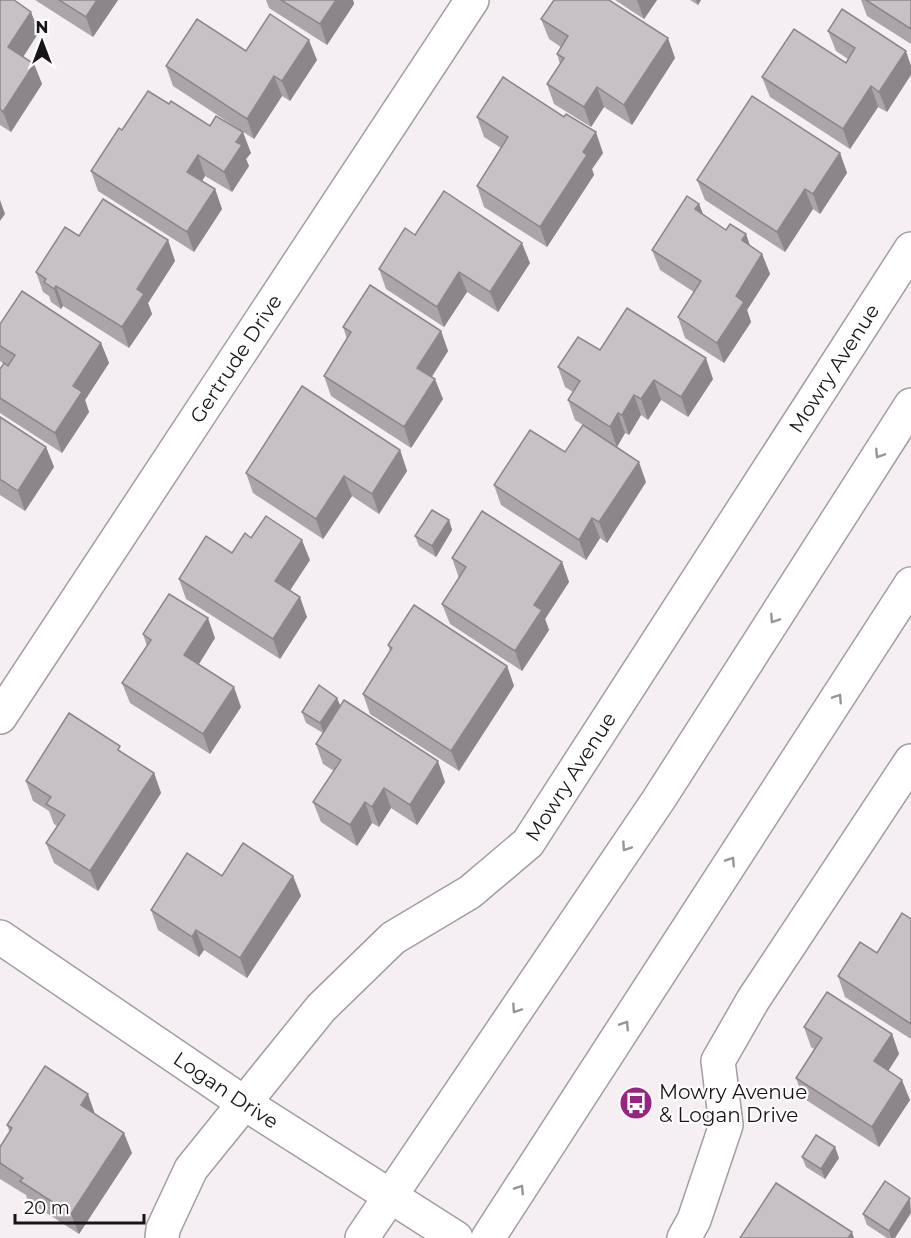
<svg xmlns="http://www.w3.org/2000/svg" width="911" height="1238" font-family="Montserrat,sans-serif">
	<style>
		.lines { fill: none; stroke-linecap: round; stroke-linejoin: round }
		.minor-casing { stroke: #a39ca1; stroke-width: 36 }
		.primary-casing { stroke: #a39ca1; stroke-width: 36 }
		.minor { stroke: #fff; stroke-width: 33 }
		.primary { stroke: #fff; stroke-width: 33 }
		.wall { fill: #aba5a9 }
		.shaded-wall { fill: #8b868a }
		.building { fill: #c7c0c5; stroke: #8b868a; stroke-width: 1.5 }
		.oneway { stroke: #979697 }
		.labels { text-anchor: middle; dominant-baseline: central; stroke-width: 4.5; stroke-linejoin: round; paint-order: stroke }
		.street-label { font-size: 20px; fill: #171517; stroke: #fffdfe }
		.poi-label { font-size: 20px; fill: #171517; stroke: #fffdfe; text-anchor: start }
	</style>
	<rect width="100%" height="100%" fill="#f5eef3"/>
	<g class="lines">
		<defs>
			<g id="minor">
				<path id="s1" d="M0 717 472 0"/>
				<path id="s2" d="M0 937 244 1103 456 1238"/>
				<path id="s3" d="M162 1238 163 1229 191 1169 321 1008 393 938 470 892 528 843 911 249"/>
				<polyline points="684,1238 694,1220 726,1125 718,1061 753,1000 911,761"/>
			</g>
			<g id="primary">
				<polyline points="362,1238 659,799 911,405"/>
				<polyline points="488,1238 911,584"/>
			</g>
		</defs>
		<use href="#minor" class="minor-casing"/>
		<use href="#primary" class="primary-casing"/>
		<use href="#minor" class="minor"/>
		<use href="#primary" class="primary"/>
	</g>
	<g class="wall">
		<polygon points="0,0 39,32 23,57 34,64 42,84 11,132 0,125"/>
		<polygon points="35,0 118,0 93,37"/>
		<polygon points="266,0 353,0 354,4 327,45 269,8"/>
		<polygon points="615,0 657,0 644,19"/>
		<polygon points="690,0 701,0 698,5"/>
		<polygon points="861,0 911,0 911,44 867,16"/>
		<polygon points="541,19 675,58 632,125 604,107 591,127 554,104 547,84 560,64 557,54 561,47 549,39"/>
		<polygon points="828,31 906,51 887,112 878,107 850,149 770,97 762,77 846,63 848,59 836,51"/>
		<polygon points="246,51 317,60 290,101 282,96 254,139 173,86 166,66"/>
		<polygon points="169,104 251,153 246,159 249,166 232,192 205,176 202,181 215,189 222,209 194,252 98,191 91,171 122,130"/>
		<polygon points="477,117 603,153 592,169 594,175 547,247 484,207 477,186 501,148 484,137"/>
		<polygon points="840,153 847,173 820,214 813,209 785,252 705,200 697,180"/>
		<polygon points="699,204 703,215 762,254 770,274 747,310 751,322 724,363 685,338 678,317 694,292 660,270 652,250"/>
		<polygon points="415,235 530,263 498,312 467,292 444,327 386,289 379,269"/>
		<polygon points="79,236 168,240 175,261 148,303 152,314 129,348 63,306 61,309 51,302 49,296 43,292 36,272"/>
		<polygon points="0,324 101,343 109,363 85,400 89,412 62,453 0,413 0,369 4,364 0,361"/>
		<polygon points="343,327 441,331 448,351 432,377 443,399 411,448 331,396 324,376 347,339"/>
		<polygon points="600,350 713,379 688,417 661,400 648,420 641,415 629,435 625,433 617,447 590,430 646,482 607,543 600,538 586,560 501,505 494,485 565,452 583,425 575,420 568,400 573,392 565,387 558,367"/>
		<polygon points="0,417 46,447 54,467 25,511 0,495"/>
		<polygon points="400,450 407,471 379,514 352,496 323,539 253,493 246,473"/>
		<polygon points="449,520 452,530 436,557 419,546 415,536"/>
		<polygon points="232,553 310,560 290,590 307,617 280,659 186,599 179,579"/>
		<polygon points="452,558 562,562 569,582 545,619 549,630 522,671 450,624 442,604 459,578"/>
		<polygon points="143,634 215,638 199,664 241,707 210,754 130,703 122,683 147,646"/>
		<polygon points="388,645 507,666 514,686 459,771 370,714 363,694 390,651"/>
		<polygon points="337,698 340,705 445,782 417,825 391,808 379,827 372,823 357,846 321,822 313,802 334,771 323,764 316,744 323,733 306,723 302,712"/>
		<polygon points="123,753 154,773 161,793 98,891 54,863 46,843 57,826 54,824 49,811 33,801 26,781"/>
		<polygon points="222,876 293,876 301,896 247,978 204,950 199,957 158,930 151,910"/>
		<polygon points="911,919 911,1039 845,997 838,976 877,953"/>
		<polygon points="804,1027 892,1034 899,1054 888,1071 910,1100 879,1147 803,1098 796,1078 814,1049 811,1047"/>
		<polygon points="95,1114 132,1153 79,1234 28,1201 26,1195 0,1179 0,1147 10,1133 7,1125"/>
		<polygon points="802,1157 839,1158 825,1179 806,1167"/>
		<polygon points="885,1181 895,1238 887,1238 867,1225 863,1214"/>
	</g>
	<g class="shaded-wall">
		<polygon points="97,0 118,0 93,37 86,17"/>
		<polygon points="336,0 353,0 354,4 327,45 320,24"/>
		<polygon points="637,0 657,0 644,19"/>
		<polygon points="696,0 701,0 698,5"/>
		<polygon points="31,12 39,32 16,68 8,47"/>
		<polygon points="668,38 675,58 632,125 624,105"/>
		<polygon points="309,40 317,60 290,101 282,81"/>
		<polygon points="906,51 911,66 911,75 887,112 879,92"/>
		<polygon points="34,64 42,84 11,132 3,112"/>
		<polygon points="274,76 282,96 254,139 247,119"/>
		<polygon points="871,86 878,107 850,149 843,129"/>
		<polygon points="597,87 604,107 591,127 584,107"/>
		<polygon points="243,132 251,153 246,159 249,166 232,192 224,172 236,142"/>
		<polygon points="596,132 603,153 592,169 594,175 547,247 540,227 583,152"/>
		<polygon points="840,153 847,173 820,214 813,194"/>
		<polygon points="198,155 205,176 195,192 187,172"/>
		<polygon points="215,189 222,209 194,252 187,232"/>
		<polygon points="805,189 813,209 785,252 777,232"/>
		<polygon points="0,200 5,214 0,221"/>
		<polygon points="699,204 707,224 695,209"/>
		<polygon points="746,234 753,254 742,240"/>
		<polygon points="168,240 175,261 148,303 152,314 129,348 122,327 137,289"/>
		<polygon points="522,243 530,263 498,312 490,292"/>
		<polygon points="762,254 770,274 747,310 751,322 724,363 717,343 736,296"/>
		<polygon points="459,272 467,292 444,327 437,307"/>
		<polygon points="56,286 63,306 61,309 54,289"/>
		<polygon points="441,331 448,351 424,388 417,368"/>
		<polygon points="101,343 109,363 85,400 89,412 62,453 55,433 73,386"/>
		<polygon points="706,358 713,379 688,417 681,397"/>
		<polygon points="435,379 443,399 411,448 404,427"/>
		<polygon points="654,380 661,400 648,420 641,399"/>
		<polygon points="634,395 641,415 629,435 622,415"/>
		<polygon points="618,413 625,433 617,447 610,427"/>
		<polygon points="46,447 54,467 25,511 18,491"/>
		<polygon points="400,450 407,471 379,514 372,494"/>
		<polygon points="639,462 646,482 607,543 599,522"/>
		<polygon points="344,476 352,496 323,539 316,519"/>
		<polygon points="592,518 600,538 586,560 579,540"/>
		<polygon points="449,520 452,530 436,557 432,546"/>
		<polygon points="302,540 310,560 283,601 275,581"/>
		<polygon points="562,562 569,582 545,619 549,630 522,671 515,651 534,605"/>
		<polygon points="300,597 307,617 280,659 273,639"/>
		<polygon points="208,618 215,638 192,675 184,655"/>
		<polygon points="507,666 514,686 459,771 451,751"/>
		<polygon points="234,687 241,707 210,754 203,734"/>
		<polygon points="337,698 341,708 324,734 320,723"/>
		<polygon points="438,761 445,782 417,825 410,805"/>
		<polygon points="154,773 161,793 98,891 90,871"/>
		<polygon points="384,788 391,808 379,827 372,807"/>
		<polygon points="365,802 372,823 357,846 350,825"/>
		<polygon points="293,876 301,896 247,978 240,958"/>
		<polygon points="196,930 204,950 199,957 192,937"/>
		<polygon points="892,1034 899,1054 881,1082 874,1061"/>
		<polygon points="902,1080 910,1100 879,1147 872,1127"/>
		<polygon points="88,1094 95,1114 81,1105"/>
		<polygon points="124,1133 132,1153 79,1234 71,1214"/>
		<polygon points="835,1147 839,1158 825,1179 821,1169"/>
		<polygon points="910,1198 911,1213 895,1238 891,1238 889,1231"/>
		<polygon points="852,1232 854,1238 848,1238"/>
	</g>
	<g class="building">
		<polygon points="0,0 14,0 31,12 8,47 34,64 3,112 0,109"/>
		<polygon points="59,0 97,0 86,17"/>
		<polygon points="281,0 336,0 320,24"/>
		<polygon points="554,0 609,0 668,38 624,105 597,87 584,107 547,84 564,58 557,54 568,36 541,19"/>
		<polygon points="866,0 911,0 911,29"/>
		<polygon points="842,9 906,51 879,92 871,86 843,129 762,77 794,29 846,63 855,48 828,31"/>
		<polygon points="270,14 309,40 282,81 274,76 247,119 166,66 197,19 246,51"/>
		<polygon points="503,77 564,117 566,114 596,132 583,152 587,155 540,227 477,186 508,137 477,117"/>
		<polygon points="148,91 169,104 171,101 210,126 216,116 243,132 236,142 242,145 224,172 198,155 187,172 215,189 187,232 91,171 119,128 122,130"/>
		<polygon points="752,96 840,153 813,194 805,189 777,232 697,180"/>
		<polygon points="444,191 522,243 490,292 459,272 437,307 379,269 405,228 415,235"/>
		<polygon points="687,196 699,204 695,209 726,230 730,224 746,234 742,240 762,254 736,296 744,302 717,343 678,317 701,281 652,250"/>
		<polygon points="103,199 168,240 137,289 144,294 122,327 56,286 54,289 44,282 46,279 36,272 65,227 79,236"/>
		<polygon points="370,285 441,331 417,368 435,379 404,427 324,376 351,332 343,327"/>
		<polygon points="22,291 101,343 73,386 82,392 55,433 0,398 0,369 4,363 8,366 15,355 0,346 0,324"/>
		<polygon points="627,308 706,358 681,397 654,380 641,399 634,395 622,415 618,413 610,427 568,400 580,381 558,367 578,337 600,350"/>
		<polygon points="302,386 400,450 372,494 344,476 316,519 246,473"/>
		<polygon points="0,417 46,447 18,491 0,479"/>
		<polygon points="583,425 639,462 599,522 592,518 579,540 494,485 530,430 565,452"/>
		<polygon points="432,510 449,520 432,546 415,536"/>
		<polygon points="482,511 562,562 534,605 542,610 515,651 442,604 466,567 452,558"/>
		<polygon points="266,516 302,540 275,581 300,597 273,639 179,579 206,536 232,553 245,533 251,538"/>
		<polygon points="169,594 208,618 184,655 234,687 203,734 122,683 151,640 143,634"/>
		<polygon points="414,605 507,666 451,751 363,694 392,648 388,645"/>
		<polygon points="319,685 337,698 320,723 302,712"/>
		<polygon points="344,700 438,761 410,805 384,788 372,807 365,802 350,825 313,802 341,760 316,744"/>
		<polygon points="69,713 120,746 118,750 154,773 90,871 46,843 65,815 46,804 51,797 26,781"/>
		<polygon points="243,843 293,876 240,958 196,930 192,937 151,910 187,853 222,876"/>
		<polygon points="902,913 911,919 911,1024 838,976 860,942 877,953"/>
		<polygon points="827,992 892,1034 874,1061 902,1080 872,1127 796,1078 822,1038 804,1027"/>
		<polygon points="45,1066 88,1094 81,1105 124,1133 71,1214 20,1181 23,1178 0,1163 0,1147 12,1128 7,1125"/>
		<polygon points="816,1135 835,1147 821,1169 802,1157"/>
		<polygon points="885,1181 910,1198 889,1231 863,1214"/>
		<polygon points="776,1183 852,1232 848,1238 740,1238"/>
	</g>
	<defs><path id="oneway-chevron" d="M-2-3.5L2.5 0L-2 3.5" fill="none" stroke-width="1.6" stroke-linecap="round" stroke-linejoin="round" transform="scale(1.5)"/></defs>
	<g class="oneway">
		<use href="#oneway-chevron" transform="translate(879 454) rotate(123)"/>
		<use href="#oneway-chevron" transform="translate(774 619) rotate(123)"/>
		<use href="#oneway-chevron" transform="translate(838 698) rotate(-57)"/>
		<use href="#oneway-chevron" transform="translate(626 847) rotate(124)"/>
		<use href="#oneway-chevron" transform="translate(731 861) rotate(-57)"/>
		<use href="#oneway-chevron" transform="translate(516 1009) rotate(124)"/>
		<use href="#oneway-chevron" transform="translate(625 1025) rotate(-57)"/>
		<use href="#oneway-chevron" transform="translate(520 1189) rotate(-57)"/>
	</g>
	<defs>
		<symbol id="bus-disc" viewBox="-11 -11 22 22"><circle r="9.5" fill="#962483" stroke="#fffdfe"/><path d="M-5-6H5V4H4V6H2V4H-2V6H-4V4H-5ZM-3.5-4V0h7V-4ZM-3.5 1.2v1.5H-2V1.2ZM2 1.2v1.5H3.5V1.2Z" fill="#fff"/></symbol>
	</defs>
	<g fill-rule="evenodd">
		<use href="#bus-disc" x="617" y="1084" width="38" height="38"/>
	</g>
	<g class="labels">
		<g class="street-label">
			<text stroke="none"><textPath href="#s1" startOffset="429">Gertrude Drive</textPath></text>
			<text stroke="none"><textPath href="#s3" startOffset="1113">Mowry Avenue</textPath></text>
			<text stroke="none"><textPath href="#s3" startOffset="627">Mowry Avenue</textPath></text>
			<text stroke="none"><textPath href="#s2" startOffset="273">Logan Drive</textPath></text>
		</g>
		<g class="poi-label">
			<text x="659" y="1092">Mowry Avenue<tspan x="659" dy="23">&amp; Logan Drive</tspan></text>
		</g>
	</g>
	<g transform="translate(42 42)" stroke="#fffdfe" stroke-width="4.5" paint-order="stroke">
	<path d="M0-4.5L10 22L0 15L-10 22Z" fill="#171517"/>
	<text y="-9" font-size="16" font-weight="bold" text-anchor="middle" fill="#171517">N</text>
	</g>
	<path d="M15 1214v9h129v-9" fill="none" stroke="#171517" stroke-width="3"/>
	<text x="24" y="1214" font-size="18" fill="#171517" stroke="#fffdfe" stroke-width="4.5" paint-order="stroke">20 m</text>
</svg>
